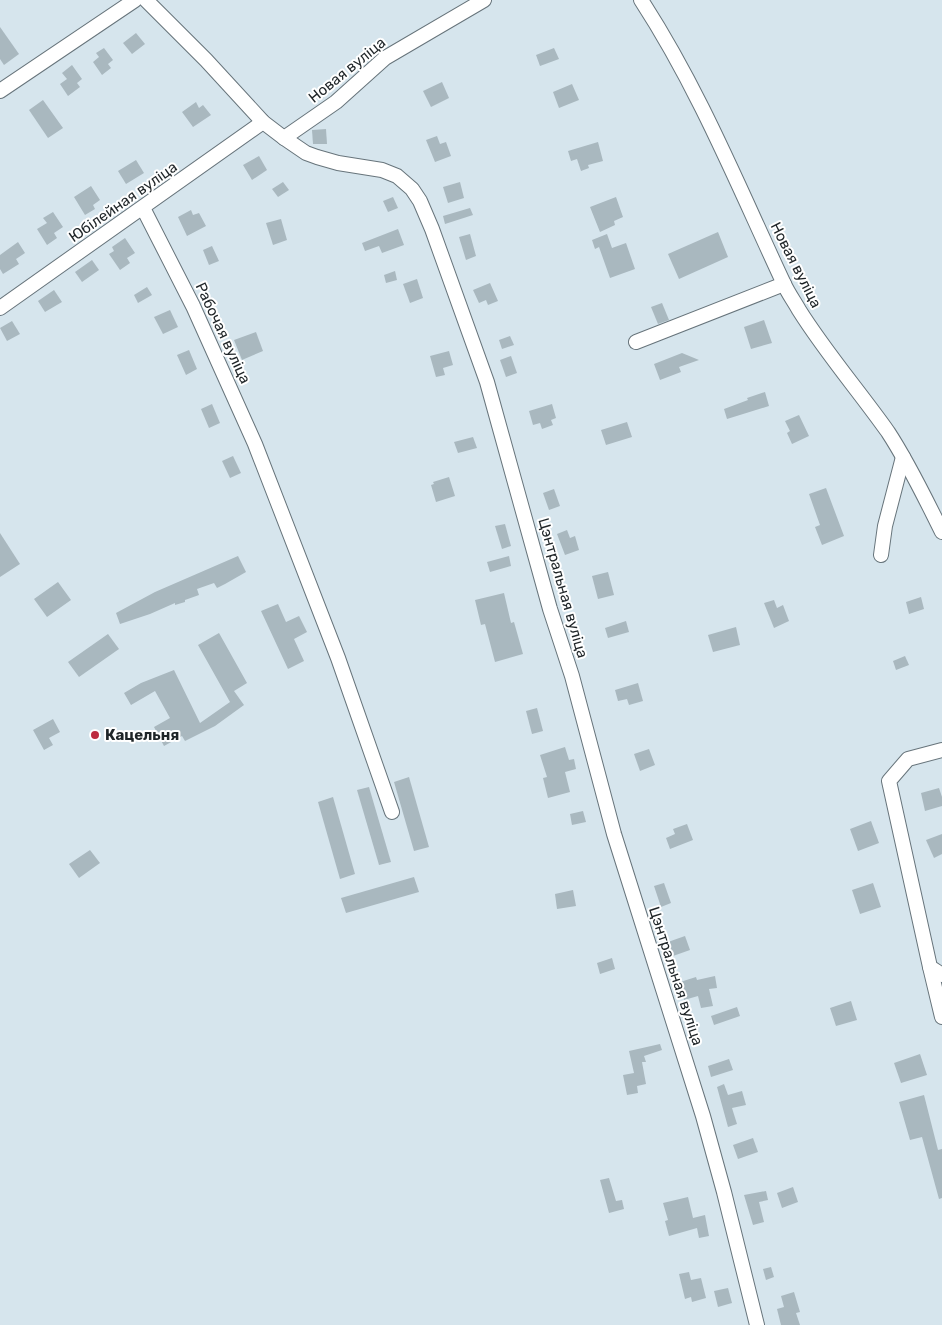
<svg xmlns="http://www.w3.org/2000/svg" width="942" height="1325" font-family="Rubik,sans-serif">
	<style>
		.building { fill: #a9b8bf }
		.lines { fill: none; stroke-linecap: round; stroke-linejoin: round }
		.minor-casing { stroke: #67747b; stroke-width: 16 }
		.minor { stroke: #fff; stroke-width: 14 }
		.poi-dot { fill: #bc2b3f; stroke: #fff; stroke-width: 2 }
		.labels { text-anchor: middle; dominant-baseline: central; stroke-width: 4; stroke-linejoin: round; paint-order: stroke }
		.street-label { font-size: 15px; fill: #1f2528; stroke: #fff }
		.poi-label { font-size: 15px; font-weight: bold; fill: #1f2528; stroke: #fff; text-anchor: start }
	</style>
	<rect width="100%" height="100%" fill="#d6e5ed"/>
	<g class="building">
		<polygon points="0,27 19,54 4,65 0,59"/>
		<polygon points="136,33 145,44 132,54 123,43"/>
		<polygon points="104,48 113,60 108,64 111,68 102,75 93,62 99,57 96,53"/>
		<polygon points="554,48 559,59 540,66 536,55"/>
		<polygon points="72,65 82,79 77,83 80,87 68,96 60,84 67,79 62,73"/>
		<polygon points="442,82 449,98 431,107 423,91"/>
		<polygon points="572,84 579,100 559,108 553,92"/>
		<polygon points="43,100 63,128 48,138 29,110"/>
		<polygon points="196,102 199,108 203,105 211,115 193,127 182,112"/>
		<polygon points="326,129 327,144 313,144 312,130"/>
		<polygon points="437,136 440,144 446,142 451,156 435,162 426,140"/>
		<polygon points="598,142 603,161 588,165 589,168 581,171 577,159 571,161 568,151"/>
		<polygon points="259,156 267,170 252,180 243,165"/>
		<polygon points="136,160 144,173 126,184 118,171"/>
		<polygon points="283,182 289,190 278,197 272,189"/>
		<polygon points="460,182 464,198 448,203 443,187"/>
		<polygon points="91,186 100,200 93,205 95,209 85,215 74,197"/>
		<polygon points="393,197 398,208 388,212 383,201"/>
		<polygon points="616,197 623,217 614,221 615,225 600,232 590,207"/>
		<polygon points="470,208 473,215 445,224 443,216"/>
		<polygon points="191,210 193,215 199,213 206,226 187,236 178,217"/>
		<polygon points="53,212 63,227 54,233 57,238 47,245 37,229 47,223 43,218"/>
		<polygon points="281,219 287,240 273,245 266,223"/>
		<polygon points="398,229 404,245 382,253 379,246 365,251 362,243"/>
		<polygon points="718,232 728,257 679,279 668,254"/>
		<polygon points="470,234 476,256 466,260 459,237"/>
		<polygon points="607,234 612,248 626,243 635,269 610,278 599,247 595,249 592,240"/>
		<polygon points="125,238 135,253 127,258 130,263 120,270 109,254 114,251 112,247"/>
		<polygon points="18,242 25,253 16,259 19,264 3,274 0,269 0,255"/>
		<polygon points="212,246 219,261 209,265 203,250"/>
		<polygon points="92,260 99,270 82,282 75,272"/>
		<polygon points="395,271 397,280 386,283 384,275"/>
		<polygon points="417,279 423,298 410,303 403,284"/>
		<polygon points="490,283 498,301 488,305 486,300 479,303 473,290"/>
		<polygon points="147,287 152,295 138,303 134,295"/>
		<polygon points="54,290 62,302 45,312 38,301"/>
		<polygon points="662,303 669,320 658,324 651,307"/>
		<polygon points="170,310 178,327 163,334 154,317"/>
		<polygon points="764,320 772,343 751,349 744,327"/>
		<polygon points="12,321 20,334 7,341 0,328"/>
		<polygon points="256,332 263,351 242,360 234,340"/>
		<polygon points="510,336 514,345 502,349 499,340"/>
		<polygon points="189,350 197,369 186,375 177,355"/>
		<polygon points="449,351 453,365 443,368 445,375 436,377 430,356"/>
		<polygon points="682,353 699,360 679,367 681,372 660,380 654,364"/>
		<polygon points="511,356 517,373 506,377 500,360"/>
		<polygon points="765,392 769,406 727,419 724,409 748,400 747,398"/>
		<polygon points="212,404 220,423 209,428 201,409"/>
		<polygon points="552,404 556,418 551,420 553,425 542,429 540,423 533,425 529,411"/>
		<polygon points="799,415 809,436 792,444 787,433 790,431 785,421"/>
		<polygon points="627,422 632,437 606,445 601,430"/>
		<polygon points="473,437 477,448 458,453 454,442"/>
		<polygon points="233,456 241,473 230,478 222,461"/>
		<polygon points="449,477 455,496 436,502 431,485 434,484 433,482"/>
		<polygon points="826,488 844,536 822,545 815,527 820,525 809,494"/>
		<polygon points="554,489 560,506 549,510 543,493"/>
		<polygon points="505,524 511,546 502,549 495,526"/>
		<polygon points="567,530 570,538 575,536 579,550 565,555 557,534"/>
		<polygon points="0,533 20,564 0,577"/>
		<polygon points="238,556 246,572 225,584 217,588 214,583 197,589 199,595 185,600 185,602 175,605 175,603 150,614 120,624 116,613 155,592"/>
		<polygon points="509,556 511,566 490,572 487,562"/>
		<polygon points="608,572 614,595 598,599 592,576"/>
		<polygon points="58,582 71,600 47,617 34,599"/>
		<polygon points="504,593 511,623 514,622 523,654 495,662 485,624 481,625 475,600"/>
		<polygon points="921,597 924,609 909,614 906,602"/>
		<polygon points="774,600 777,608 783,605 789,621 774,628 764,603"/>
		<polygon points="278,604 286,622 299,616 307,632 294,639 304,661 288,669 261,611"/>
		<polygon points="626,621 629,632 608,638 605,628"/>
		<polygon points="736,627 740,645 713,652 708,635"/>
		<polygon points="219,633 247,683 234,691 244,705 215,726 185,741 182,736 164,746 154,727 170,718 155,691 131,705 124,693 141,683 174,670 200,723 230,702 198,645"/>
		<polygon points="108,634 119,649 79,677 68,662"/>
		<polygon points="905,656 909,665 896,670 893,661"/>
		<polygon points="638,683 643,701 629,705 627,699 618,701 615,690"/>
		<polygon points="537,708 543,731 532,734 526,711"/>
		<polygon points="53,719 60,732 49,738 53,745 44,750 33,730"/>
		<polygon points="565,747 569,760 574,759 576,769 565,772 570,792 548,798 543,778 547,777 540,755"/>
		<polygon points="649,749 655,765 640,771 634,754"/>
		<polygon points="409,777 429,847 414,851 394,782"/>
		<polygon points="369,787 391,862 379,865 357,790"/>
		<polygon points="939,788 942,797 942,806 925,811 921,793"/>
		<polygon points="333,797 355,874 340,879 318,802"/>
		<polygon points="583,811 586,822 572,825 570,814"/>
		<polygon points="871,821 879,843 858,851 850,829"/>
		<polygon points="687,824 693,840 670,849 666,838 675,834 673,829"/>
		<polygon points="942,834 942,854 934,858 926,840"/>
		<polygon points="90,850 100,863 79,878 69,864"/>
		<polygon points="414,877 419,892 346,913 341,898"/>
		<polygon points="664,883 671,903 661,907 654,886"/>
		<polygon points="873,883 881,907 860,914 852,890"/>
		<polygon points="573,890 576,906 557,909 555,894"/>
		<polygon points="685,936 690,950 673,956 668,942"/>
		<polygon points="612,958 615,969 600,974 597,963"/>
		<polygon points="715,976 717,988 709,989 713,1006 701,1008 698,996 684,1000 682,992 680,992 677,983 696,977 697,980"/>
		<polygon points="851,1001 857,1020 836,1026 830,1008"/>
		<polygon points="737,1007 740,1016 714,1025 711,1016"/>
		<polygon points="660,1044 662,1050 644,1056 646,1062 642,1062 646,1084 637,1086 638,1093 627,1095 623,1075 634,1073 629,1051"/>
		<polygon points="920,1054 927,1075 901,1083 894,1063"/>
		<polygon points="729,1059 733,1070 711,1077 708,1066"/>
		<polygon points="724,1084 728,1095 742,1091 746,1105 732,1108 737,1124 728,1127 717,1087"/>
		<polygon points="924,1095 938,1150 942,1149 942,1198 939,1199 922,1137 910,1140 899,1102"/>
		<polygon points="753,1138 758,1152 738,1159 733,1145"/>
		<polygon points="609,1178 616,1201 622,1200 624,1209 609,1213 600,1180"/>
		<polygon points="793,1187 798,1202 782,1208 777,1193"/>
		<polygon points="766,1191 768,1200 759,1202 764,1222 753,1225 744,1195"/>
		<polygon points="688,1197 693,1218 705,1215 709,1236 699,1238 697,1228 669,1236 665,1221 668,1220 663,1203"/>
		<polygon points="771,1267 774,1277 766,1280 763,1269"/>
		<polygon points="689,1272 691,1280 701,1278 706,1298 692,1302 691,1297 685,1299 679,1274"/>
		<polygon points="728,1288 732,1303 718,1307 714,1291"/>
		<polygon points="794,1292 800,1312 796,1313 800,1325 781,1325 777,1309 784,1307 781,1296"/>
	</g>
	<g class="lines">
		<defs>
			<g id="minor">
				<polyline points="146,0 206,60 263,122 284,138 306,153 317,157 338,163 382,170 397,176 412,189 420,201 432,229 487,382 550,609 572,676 614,834 703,1116 724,1192 757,1325"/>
				<path d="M641 0C699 89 739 188 784 284 788 293 794 301 799 310 826 353 859 391 888 432 909 464 925 498 942 532"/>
				<polyline points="0,91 135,0"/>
				<polyline points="284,138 336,102 385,58 484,0"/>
				<polyline points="143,208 193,306 255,444 338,658 392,812"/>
				<polyline points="0,308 263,122"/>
				<polyline points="636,342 784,284"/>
				<polyline points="881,555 885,526 903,457"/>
				<polyline points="942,750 908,759 889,781 930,967 942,975"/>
				<polyline points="930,967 942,1017"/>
			</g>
		</defs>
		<use href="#minor" class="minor-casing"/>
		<use href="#minor" class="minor"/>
	</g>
	<circle class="poi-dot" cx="95" cy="735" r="5"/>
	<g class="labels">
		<g class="street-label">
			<text transform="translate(347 70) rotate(-39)">Новая вуліца</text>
			<text transform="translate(123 202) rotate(-35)">Юбілейная вуліца</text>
			<text transform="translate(796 265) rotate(63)">Новая вуліца</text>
			<text transform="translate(223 333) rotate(65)">Рабочая вуліца</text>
			<text transform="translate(563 588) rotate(74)">Цэнтральная вуліца</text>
			<text transform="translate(676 976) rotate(72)">Цэнтральная вуліца</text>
		</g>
		<g class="poi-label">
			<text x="105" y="735">Кацельня</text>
		</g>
	</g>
</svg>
